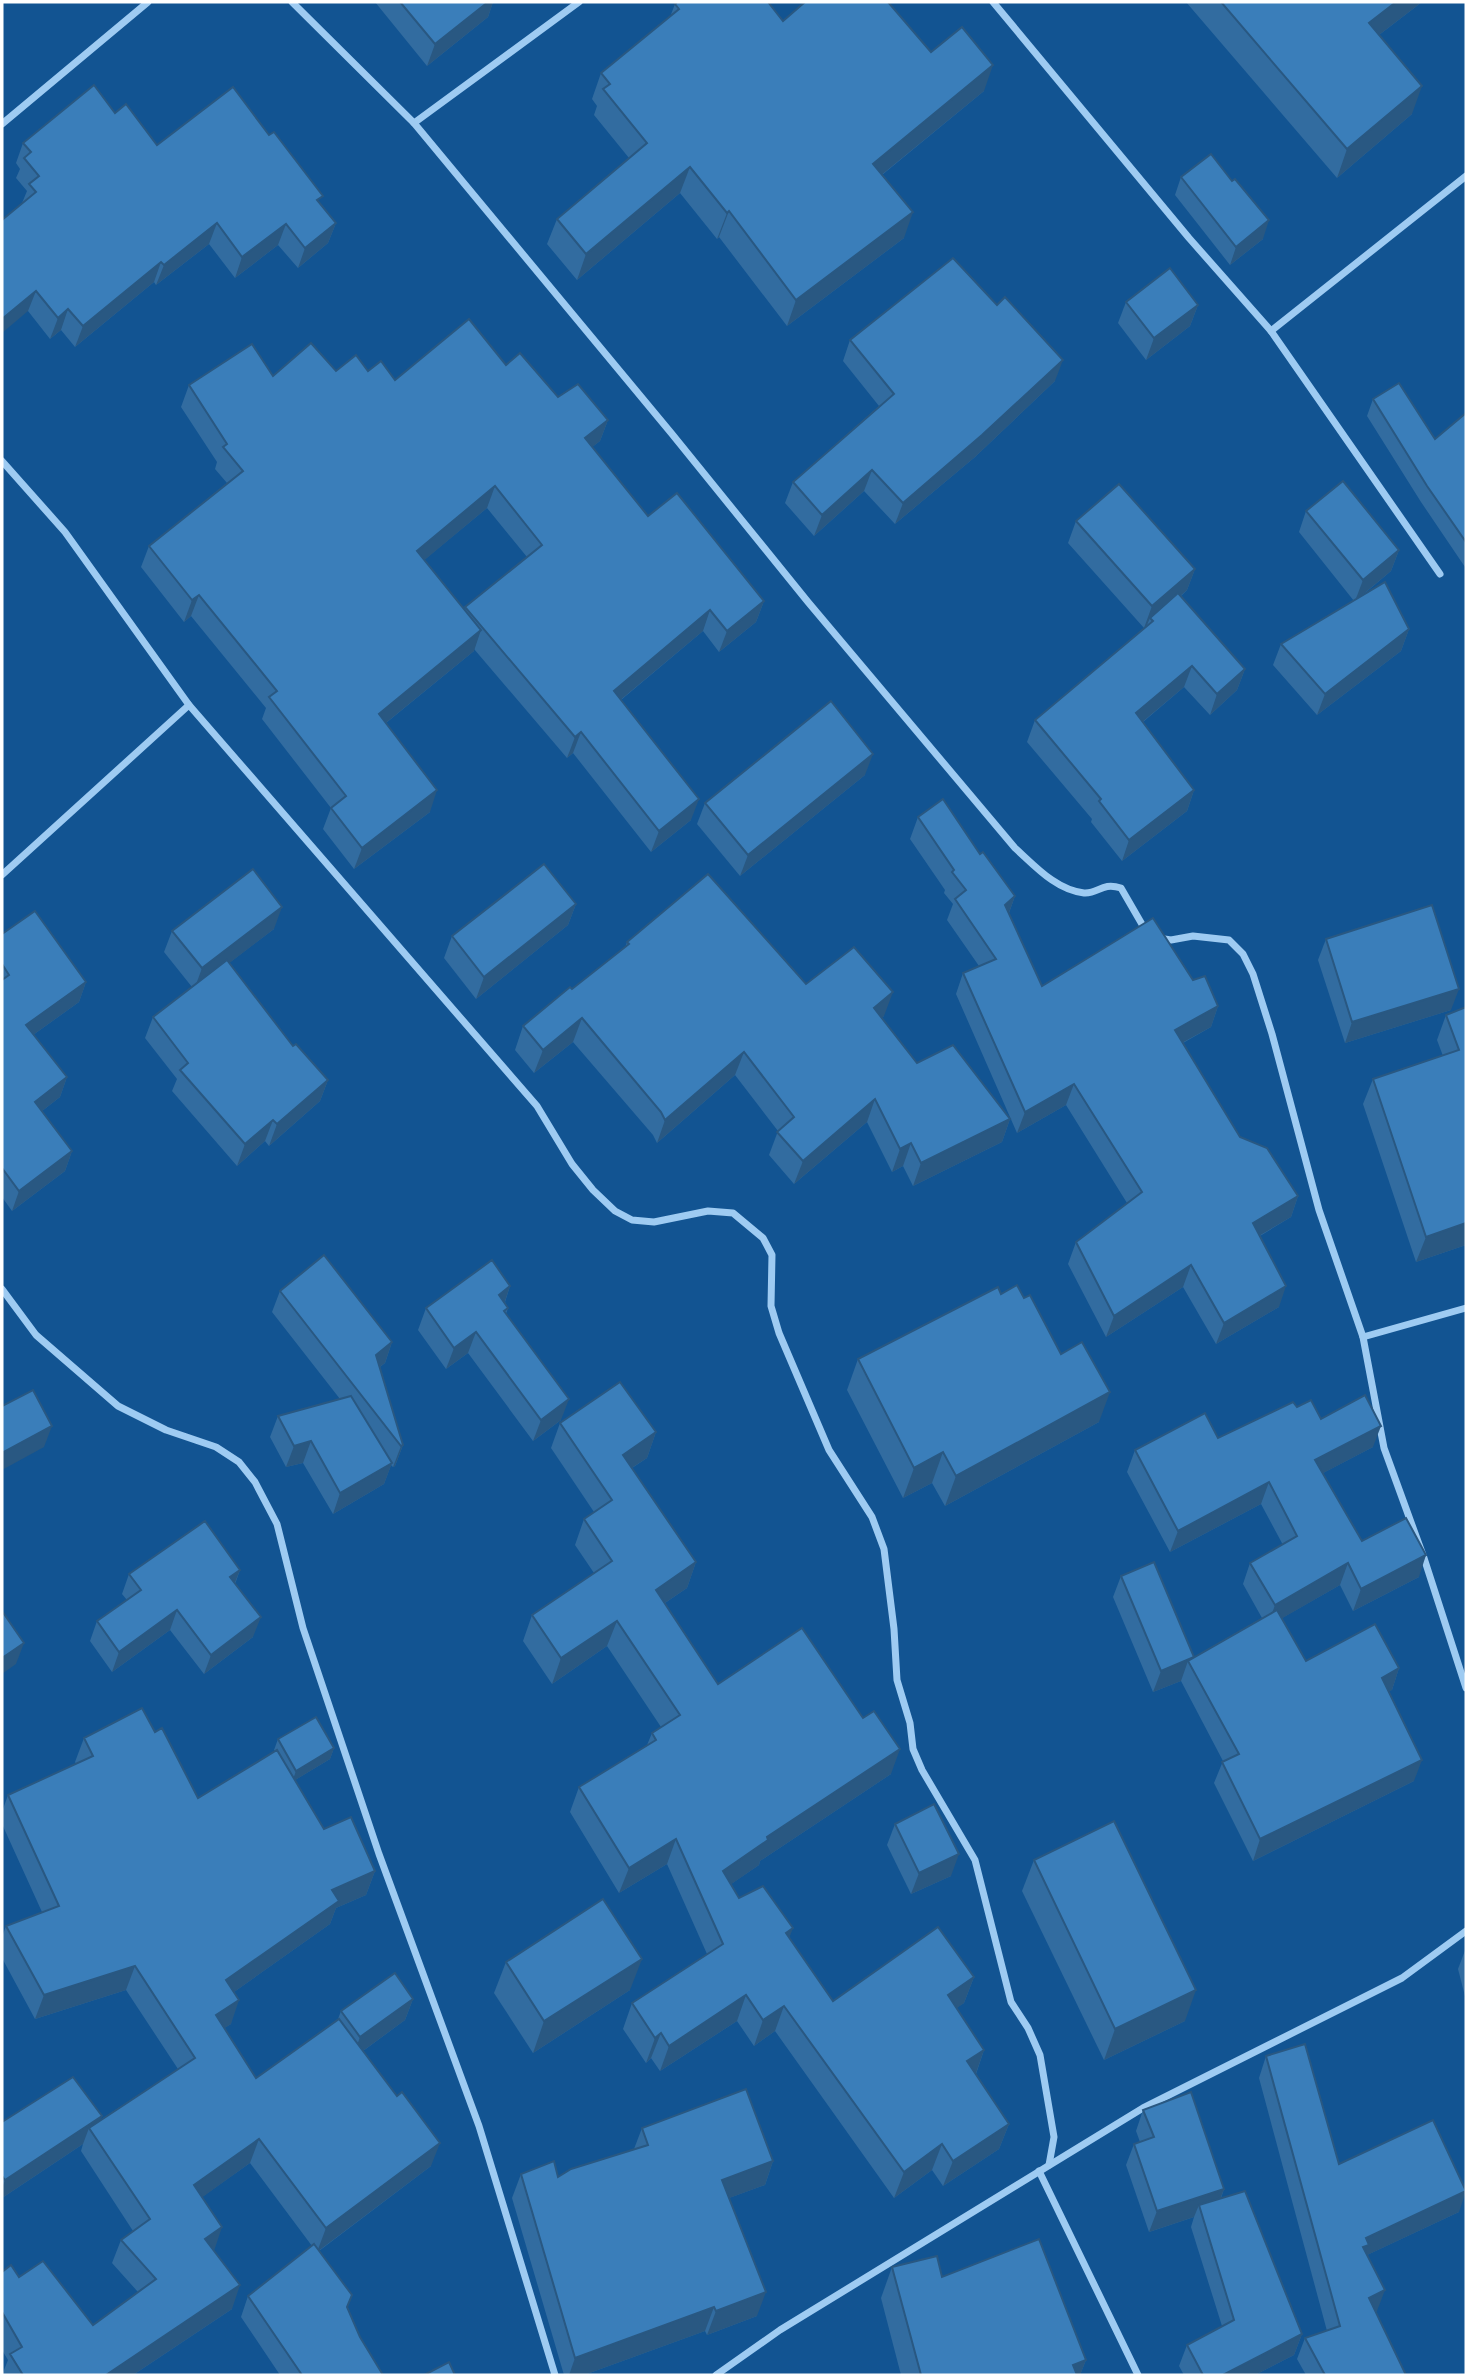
<svg xmlns="http://www.w3.org/2000/svg" width="1468" height="2377" font-family="'Alegreya Sans',sans-serif">
	<style>
		.lines { fill: none; stroke-linecap: round; stroke-linejoin: round }
		.street { stroke: #9ecbf2; stroke-width: 7 }
		.wall { fill: #326ca0; fill-rule: evenodd }
		.shaded-wall { fill: #295882 }
		.building { fill: #3a7eba; stroke: #295882; stroke-width: 2 }
	</style>
	<rect width="100%" height="100%" fill="#125492"/>
	<g class="lines">
		<g class="street">
			<polyline points="292,2 414,123 579,2"/>
			<polyline points="993,2 1189,238 1271,331 1440,574"/>
			<path d="M414 123 672 434 808 602 1015 848C1035 866 1056 890 1084 893 1099 894 1101 882 1121 888L1143 926 1148 931"/>
			<polyline points="2,124 148,2"/>
			<polyline points="1271,331 1466,176"/>
			<polyline points="2,461 65,532 189,705 537,1106 572,1164 593,1190 615,1211 632,1220 654,1222 708,1211 733,1213 763,1238 772,1255 771,1306 779,1333 829,1450 872,1517 884,1549 894,1629 897,1680 910,1723 913,1749 922,1770 975,1860 1011,2002 1028,2028 1040,2055 1054,2137 1049,2165"/>
			<polyline points="2,875 189,705"/>
			<polyline points="1158,938 1171,940 1193,936 1229,940 1243,954 1253,974 1272,1034 1319,1210 1363,1337 1384,1448 1424,1558 1466,1688"/>
			<polyline points="2,1289 36,1335 118,1406 166,1430 216,1447 239,1462 255,1482 277,1524 303,1628 379,1854 479,2126 555,2375"/>
			<polyline points="1363,1337 1466,1308"/>
			<polyline points="1039,2171 1138,2375"/>
			<polyline points="716,2375 780,2330 1143,2108 1402,1978 1466,1931"/>
		</g>
	</g>
	<g class="wall">
		<polygon points="375,2 493,2 488,17 427,66"/>
		<polygon points="1186,2 1422,2 1379,35 1412,114 1337,178"/>
		<polygon points="675,4 783,21 931,52 984,91 882,175 904,238 787,326 719,237 717,239 680,193 577,280 547,244 557,219 629,158 594,115 597,106 592,99 601,73 670,17"/>
		<polygon points="115,113 157,145 320,203 336,223 328,243 298,268 278,245 235,278 209,244 156,285 154,282 75,347 61,330 50,339 28,311 22,203 27,191 16,178 20,169 16,163 23,143"/>
		<polygon points="1181,177 1263,239 1230,265 1175,195"/>
		<polygon points="1126,302 1198,305 1190,326 1146,360 1118,323"/>
		<polygon points="850,340 1055,381 975,457 895,524 864,491 814,536 785,503 793,482 879,406 843,361"/>
		<path d="M506 365 558 397 608 420 600 441 592 447 648 516 764 601 756 622 719 652 703 631 621 700 691 820 651 852 573 753 567 758 474 649V651L386 723 430 812 354 869 323 829 331 808 262 719 266 708 191 616 184 622 141 567 149 546 227 483 215 469 217 462 181 407 189 385 273 376 336 371H368L395 380ZM487 508 527 557 464 609 424 560Z"/>
		<polygon points="1373,399 1435,439 1466,413 1465,567 1421,502 1367,416"/>
		<polygon points="1306,511 1399,550 1391,571 1359,598 1409,629 1401,651 1317,715 1273,665 1281,644 1354,601 1299,532"/>
		<polygon points="1076,521 1195,569 1187,590 1181,596 1245,669 1237,690 1210,715 1184,687 1143,722 1194,790 1187,811 1122,861 1091,822 1092,819 1027,742 1035,720 1144,628 1068,543"/>
		<polygon points="865,775 740,876 697,824 705,803"/>
		<polygon points="918,817 980,854 1015,896 1009,913 1042,986 1193,980 1218,1006 1211,1027 1183,1043 1240,1137 1298,1196 1291,1217 1260,1236 1279,1307 1216,1344 1183,1287 1106,1337 1068,1264 1076,1242 1127,1203 1066,1105 1017,1133 956,994 963,973 979,966 947,920 953,904 944,893 945,890 910,839"/>
		<polygon points="576,904 568,925 476,999 444,958 452,936"/>
		<polygon points="274,929 229,963 293,1046 328,1080 320,1101 269,1146 265,1141 237,1166 172,1091 177,1079 145,1038 153,1017 192,987 164,952 172,931"/>
		<polygon points="2,934 86,982 79,1002 33,1035 67,1077 60,1097 42,1111 72,1151 65,1171 12,1211 2,1197"/>
		<polygon points="1326,939 1451,1010 1345,1043 1318,960"/>
		<polygon points="627,942 806,984 884,1016 881,1018 917,1063 1010,1119 1002,1142 913,1186 903,1166 892,1172 867,1122 794,1184 769,1155 778,1131 735,1075 657,1143 653,1135 573,1042 534,1073 515,1050 523,1026 625,948"/>
		<polygon points="1466,1007 1466,1245 1416,1262 1363,1104 1373,1079 1443,1056 1437,1040 1446,1015"/>
		<polygon points="510,1286 505,1302 508,1308 506,1314 561,1420 533,1441 468,1353 446,1369 418,1330 426,1308"/>
		<polygon points="280,1291 392,1342 385,1363 380,1367 403,1445 395,1466 393,1467 391,1465 384,1484 333,1514 303,1463 286,1467 270,1437 278,1416 340,1399 272,1312"/>
		<polygon points="1001,1294 1024,1298 1099,1422 945,1506 932,1483 903,1498 847,1390 858,1359"/>
		<polygon points="1297,1407 1321,1419 1373,1447 1323,1473 1362,1541 1419,1577 1353,1611 1340,1585 1282,1618 1306,1661 1399,1668 1392,1690 1388,1691 1414,1781 1253,1861 1214,1783 1223,1761 1181,1681 1153,1692 1113,1597 1121,1576 1194,1657 1262,1618 1243,1584 1250,1563 1283,1545 1261,1504 1170,1552 1127,1472 1135,1450 1218,1438"/>
		<polygon points="560,1423 656,1432 647,1458 632,1468 696,1562 687,1588 665,1603 718,1684 891,1774 760,1861 759,1865 731,1884 739,1898 789,1938 833,2001 974,1977 964,2003 956,2008 984,2050 976,2074 1009,2124 999,2149 943,2186 932,2170 894,2198 775,2031 754,2046 737,2021 660,2071 651,2058 646,2063 623,2029 632,2003 707,1954 667,1864 619,1893 570,1812 579,1787 647,1745 652,1733 661,1727 607,1646 552,1684 523,1641 532,1615 594,1573 575,1545 584,1519 594,1512 551,1448"/>
		<polygon points="240,1570 235,1584 253,1637 204,1674 170,1630 112,1672 90,1641 97,1621 127,1600 122,1594 129,1574"/>
		<polygon points="155,1732 198,1798 275,1751 274,1750 278,1739 334,1748 330,1759 295,1780 324,1829 375,1871 366,1895 336,1908 330,1924 234,1992 231,2024 224,2028 256,2078 338,2019 341,2011 413,1999 405,2020 363,2051 431,2166 319,2251 348,2308 360,2337 383,2375 280,2375 241,2317 248,2296 312,2246 250,2163 202,2197 213,2251 232,2309 133,2375 2,2375 8,2360 2,2350 2,2272 19,2277 93,2325 138,2292 112,2263 121,2240 133,2231 81,2151 83,2144 2,2198 2,2122 102,2116 100,2120 178,2069 126,1990 35,2019 2,1958 2,1937 6,1926 42,1912 2,1824 2,1812 8,1795 76,1764 75,1762 84,1738"/>
		<polygon points="895,1824 951,1876 911,1894 887,1845"/>
		<polygon points="1034,1860 1185,2021 1104,2060 1022,1891"/>
		<polygon points="1466,1948 1466,2000 1458,1969"/>
		<polygon points="506,1962 630,1990 533,2053 494,1993"/>
		<polygon points="1266,2056 1339,2164 1459,2212 1367,2255 1377,2311 1375,2312 1406,2375 1306,2375 1297,2359 1305,2338 1327,2331 1259,2078"/>
		<polygon points="1143,2110 1224,2189 1221,2198 1302,2334 1294,2355 1255,2375 1184,2375 1179,2366 1187,2345 1222,2326 1191,2227 1194,2217 1149,2232 1126,2165 1134,2144 1140,2142 1136,2131"/>
		<polygon points="642,2128 773,2161 765,2185 729,2198 757,2316 707,2335 705,2331 584,2375 564,2375 512,2198 521,2174 558,2177 634,2149"/>
		<polygon points="892,2267 942,2277 1086,2360 1080,2375 901,2375 881,2298"/>
	</g>
	<g class="shaded-wall">
		<polygon points="488,2 493,2 488,17 427,66 435,44"/>
		<polygon points="1396,2 1422,2 1358,51 1369,23"/>
		<polygon points="993,65 984,91 863,190 873,164"/>
		<polygon points="1422,86 1412,114 1337,178 1347,149"/>
		<polygon points="690,167 680,193 577,280 586,254"/>
		<polygon points="729,211 719,237 717,239 727,213"/>
		<polygon points="913,212 904,238 787,326 796,300"/>
		<polygon points="1269,220 1263,239 1230,265 1236,247"/>
		<polygon points="217,223 209,244 156,285 164,265"/>
		<polygon points="336,223 328,243 298,268 305,248"/>
		<polygon points="286,224 278,245 235,278 242,257"/>
		<polygon points="161,262 154,282 75,347 83,326"/>
		<polygon points="36,291 28,311 2,333 2,319"/>
		<polygon points="1198,305 1190,326 1146,360 1154,338"/>
		<polygon points="68,309 61,330 50,339 58,318"/>
		<polygon points="1063,360 1055,381 975,457 895,524 903,503"/>
		<polygon points="608,420 600,441 577,459 585,438"/>
		<polygon points="872,470 864,491 814,536 822,515"/>
		<polygon points="495,486 487,508 409,573 417,551"/>
		<polygon points="1399,550 1391,571 1355,601 1363,580"/>
		<polygon points="1195,569 1187,590 1152,621 1150,618 1147,625 1144,628 1152,606"/>
		<polygon points="199,595 191,616 184,622 192,600"/>
		<polygon points="764,601 756,622 719,652 727,631"/>
		<polygon points="710,610 703,631 606,712 614,691"/>
		<polygon points="1409,629 1401,651 1317,715 1325,694"/>
		<polygon points="481,630 474,651 371,735 379,714"/>
		<polygon points="1192,666 1184,687 1128,734 1136,713"/>
		<polygon points="1245,669 1237,690 1210,715 1217,694"/>
		<polygon points="581,732 573,753 567,758 575,737"/>
		<polygon points="873,754 865,775 740,876 748,855"/>
		<polygon points="437,790 430,812 354,869 362,848"/>
		<polygon points="1194,790 1187,811 1122,861 1129,840"/>
		<polygon points="699,799 691,820 651,852 659,831"/>
		<polygon points="1015,896 1007,918 1005,905"/>
		<polygon points="576,904 568,925 476,999 484,977"/>
		<polygon points="282,907 274,929 194,990 202,968"/>
		<polygon points="86,982 79,1002 19,1045 26,1025"/>
		<polygon points="1459,989 1451,1010 1345,1043 1352,1022"/>
		<polygon points="893,992 884,1016 865,1031 874,1008"/>
		<polygon points="1218,1006 1211,1027 1167,1051 1175,1030"/>
		<polygon points="582,1018 573,1042 534,1073 543,1050"/>
		<polygon points="744,1052 735,1075 657,1143 665,1120"/>
		<polygon points="67,1077 60,1097 28,1122 35,1102"/>
		<polygon points="328,1080 320,1101 269,1146 277,1124"/>
		<polygon points="1074,1084 1066,1105 1017,1133 1025,1112"/>
		<polygon points="875,1099 867,1122 794,1184 803,1161"/>
		<polygon points="1010,1119 1002,1142 913,1186 921,1163"/>
		<polygon points="273,1120 265,1141 237,1166 245,1144"/>
		<polygon points="911,1143 903,1166 892,1172 900,1149"/>
		<polygon points="72,1151 65,1171 12,1211 19,1191"/>
		<polygon points="1298,1196 1291,1217 1245,1244 1253,1223"/>
		<polygon points="1466,1223 1466,1245 1416,1262 1426,1237"/>
		<polygon points="1191,1265 1183,1287 1106,1337 1114,1316"/>
		<polygon points="510,1286 503,1307 499,1295"/>
		<polygon points="1286,1286 1279,1307 1216,1344 1224,1323"/>
		<polygon points="476,1332 468,1353 446,1369 454,1348"/>
		<polygon points="392,1342 385,1363 368,1376 376,1355"/>
		<polygon points="1110,1392 1099,1422 945,1506 956,1476"/>
		<polygon points="569,1399 561,1420 533,1441 541,1420"/>
		<polygon points="52,1426 44,1447 2,1470 2,1453"/>
		<polygon points="1381,1426 1373,1447 1308,1481 1315,1460"/>
		<polygon points="656,1432 647,1458 613,1480 623,1455"/>
		<polygon points="311,1441 303,1463 286,1467 294,1446"/>
		<polygon points="403,1445 395,1466 393,1467 401,1446"/>
		<polygon points="943,1452 932,1483 903,1498 914,1468"/>
		<polygon points="392,1463 384,1484 333,1514 340,1493"/>
		<polygon points="1269,1482 1261,1504 1170,1552 1178,1531"/>
		<polygon points="1426,1555 1419,1577 1353,1611 1361,1589"/>
		<polygon points="696,1562 687,1588 647,1615 656,1590"/>
		<polygon points="1348,1563 1340,1585 1267,1627 1275,1605"/>
		<polygon points="240,1570 232,1590 230,1577"/>
		<polygon points="177,1610 170,1630 112,1672 119,1652"/>
		<polygon points="261,1617 253,1637 204,1674 211,1655"/>
		<polygon points="617,1621 607,1646 552,1684 561,1658"/>
		<polygon points="24,1643 16,1664 2,1674 2,1658"/>
		<polygon points="1194,1657 1188,1661 1181,1681 1153,1692 1161,1671"/>
		<polygon points="1399,1668 1392,1690 1374,1699 1382,1678"/>
		<polygon points="334,1748 330,1759 292,1782 296,1771"/>
		<polygon points="900,1749 891,1774 760,1861 759,1865 714,1896 723,1871 767,1837"/>
		<polygon points="1422,1760 1414,1781 1253,1861 1260,1839"/>
		<polygon points="676,1839 667,1864 619,1893 629,1868"/>
		<polygon points="959,1854 951,1876 911,1894 919,1873"/>
		<polygon points="375,1871 366,1895 336,1908 330,1924 217,2004 226,1980 332,1890"/>
		<polygon points="793,1928 783,1954 786,1933"/>
		<polygon points="642,1959 630,1990 533,2053 544,2021"/>
		<polygon points="135,1966 126,1990 35,2019 44,1995"/>
		<polygon points="974,1977 964,2003 939,2021 948,1995"/>
		<polygon points="1196,1990 1185,2021 1104,2060 1115,2029"/>
		<polygon points="746,1995 737,2021 660,2071 669,2046"/>
		<polygon points="413,1999 405,2020 352,2059 360,2037"/>
		<polygon points="239,2000 231,2024 208,2039 216,2015"/>
		<polygon points="784,2006 775,2031 754,2046 763,2020"/>
		<polygon points="661,2033 651,2058 646,2063 655,2038"/>
		<polygon points="984,2050 975,2076 967,2061"/>
		<polygon points="102,2116 95,2136 89,2128 83,2144 2,2198 2,2188 5,2180"/>
		<polygon points="1009,2124 999,2149 943,2186 953,2161"/>
		<polygon points="259,2139 250,2163 186,2209 194,2185"/>
		<polygon points="440,2143 431,2166 317,2252 326,2228"/>
		<polygon points="942,2144 932,2170 894,2198 904,2172"/>
		<polygon points="773,2161 765,2185 713,2204 722,2180"/>
		<polygon points="1224,2189 1216,2210 1199,2205 1194,2217 1149,2232 1157,2211"/>
		<polygon points="1466,2191 1459,2212 1365,2256 1355,2269 1366,2238"/>
		<polygon points="222,2227 214,2251 196,2263 205,2239"/>
		<polygon points="240,2285 232,2309 133,2375 106,2375"/>
		<polygon points="1385,2290 1377,2311 1361,2319 1369,2298"/>
		<polygon points="766,2292 757,2316 707,2335 716,2311"/>
		<polygon points="714,2307 705,2331 584,2375 569,2375 575,2358"/>
		<polygon points="1302,2334 1294,2355 1255,2375 1223,2375"/>
		<polygon points="1086,2360 1080,2375 1069,2375 1073,2365"/>
	</g>
	<g class="building">
		<polygon points="400,2 488,2 435,44"/>
		<polygon points="677,2 768,2 783,21 805,2 888,2 931,52 962,27 993,65 873,164 913,212 796,300 729,211 727,213 690,167 586,254 557,219 647,143 603,89 610,84 601,73 679,9 675,4"/>
		<polygon points="1221,2 1396,2 1369,23 1422,86 1347,149"/>
		<polygon points="94,85 115,113 126,104 157,145 233,87 269,135 274,132 323,196 317,200 336,223 305,248 286,224 242,257 217,223 164,265 161,262 83,326 68,309 58,318 36,291 2,319 2,220 36,192 29,184 39,176 24,158 31,152 23,143"/>
		<polygon points="1211,154 1232,181 1235,179 1269,220 1236,247 1181,177"/>
		<polygon points="953,258 997,305 1005,297 1063,360 982,435 903,503 872,470 822,515 793,482 894,394 850,340"/>
		<polygon points="1170,268 1198,305 1154,338 1126,302"/>
		<polygon points="469,319 506,365 520,353 558,397 578,384 608,420 585,438 648,516 677,493 764,601 727,631 710,610 614,691 699,799 659,831 581,732 575,737 465,607 542,545 495,486 417,551 481,630 379,714 437,790 362,848 331,808 346,796 269,697 277,691 199,595 192,600 149,546 243,471 223,447 227,444 189,385 252,344 273,376 311,343 336,371 356,355 368,371 381,361 395,380"/>
		<polygon points="1399,383 1435,439 1466,413 1466,542 1427,486 1373,399"/>
		<polygon points="1343,481 1399,550 1363,580 1306,511"/>
		<polygon points="1119,484 1195,569 1152,606 1076,521"/>
		<polygon points="1385,582 1409,629 1325,694 1281,644"/>
		<polygon points="1178,593 1245,669 1217,694 1192,666 1136,713 1194,790 1129,840 1099,801 1101,799 1035,720 1153,621 1150,618"/>
		<polygon points="831,701 873,754 748,855 705,803"/>
		<polygon points="943,799 980,854 983,852 1015,896 1005,905 1042,986 1153,918 1193,980 1205,976 1218,1006 1175,1030 1240,1137 1267,1148 1298,1196 1253,1223 1286,1286 1224,1323 1191,1265 1114,1316 1076,1242 1142,1192 1074,1084 1025,1112 963,973 996,959 955,899 966,890 952,872 954,870 918,817"/>
		<polygon points="544,864 576,904 484,977 452,936"/>
		<polygon points="253,869 282,907 202,968 172,931"/>
		<polygon points="708,874 806,984 854,947 893,992 874,1008 917,1063 953,1045 1010,1119 921,1163 911,1143 900,1149 875,1099 803,1161 777,1132 794,1117 744,1052 665,1120 661,1112 582,1018 543,1050 523,1026 570,987 572,989 629,944 627,942"/>
		<polygon points="1432,905 1459,989 1352,1022 1326,939"/>
		<polygon points="35,911 86,982 26,1025 67,1077 35,1102 72,1151 19,1191 2,1168 2,980 9,975 2,964 2,934"/>
		<polygon points="227,960 293,1046 296,1044 328,1080 277,1124 273,1120 245,1144 180,1070 188,1063 153,1017"/>
		<polygon points="1466,1007 1466,1223 1426,1237 1373,1079 1459,1050 1446,1015"/>
		<polygon points="324,1255 392,1342 376,1355 403,1445 401,1446 280,1291"/>
		<polygon points="492,1260 510,1286 499,1295 508,1308 504,1311 569,1399 541,1420 476,1332 454,1348 426,1308"/>
		<polygon points="1017,1285 1024,1298 1030,1295 1061,1354 1082,1342 1110,1392 956,1476 943,1452 914,1468 858,1359 998,1287 1001,1294"/>
		<polygon points="620,1382 656,1432 623,1455 696,1562 656,1590 718,1684 802,1628 863,1718 874,1711 900,1749 767,1837 768,1840 723,1871 739,1898 763,1886 793,1928 786,1933 833,2001 938,1927 974,1977 948,1995 984,2050 967,2061 1009,2124 953,2161 942,2144 904,2172 784,2006 763,2020 746,1995 669,2046 661,2033 655,2038 632,2003 723,1944 676,1839 629,1868 579,1787 656,1740 652,1733 680,1715 617,1621 561,1658 532,1615 612,1561 584,1519 612,1500 560,1423"/>
		<polygon points="33,1390 52,1426 2,1453 2,1406"/>
		<polygon points="1365,1395 1381,1426 1315,1460 1362,1541 1406,1518 1426,1555 1361,1589 1348,1563 1275,1605 1250,1563 1297,1536 1269,1482 1178,1531 1135,1450 1205,1413 1218,1438 1293,1402 1297,1407 1311,1400 1321,1419"/>
		<polygon points="351,1396 392,1463 340,1493 311,1441 294,1446 278,1416"/>
		<polygon points="205,1521 240,1570 230,1577 261,1617 211,1655 177,1610 119,1652 97,1621 141,1590 129,1574"/>
		<polygon points="1154,1562 1194,1657 1161,1671 1121,1576"/>
		<polygon points="1277,1610 1306,1661 1375,1624 1399,1668 1382,1678 1422,1760 1260,1839 1222,1762 1239,1754 1188,1661"/>
		<polygon points="2,1611 24,1643 2,1658"/>
		<polygon points="142,1708 155,1732 162,1728 198,1798 277,1750 324,1829 351,1817 375,1871 332,1890 339,1901 226,1980 239,2000 216,2015 256,2078 339,2019 397,2096 402,2092 440,2143 326,2228 259,2139 194,2185 222,2227 205,2239 240,2285 106,2375 23,2375 10,2354 22,2347 2,2312 2,2272 11,2265 19,2277 43,2261 93,2325 156,2279 121,2240 150,2219 89,2128 195,2058 135,1966 44,1995 6,1926 59,1906 8,1795 93,1756 84,1738"/>
		<polygon points="316,1717 334,1748 296,1771 278,1739"/>
		<polygon points="934,1804 959,1854 919,1873 895,1824"/>
		<polygon points="1114,1821 1196,1990 1115,2029 1034,1860"/>
		<polygon points="603,1899 642,1959 544,2021 506,1962"/>
		<polygon points="395,1973 413,1999 360,2037 341,2011"/>
		<polygon points="1305,2044 1339,2164 1433,2120 1466,2191 1366,2238 1369,2245 1363,2247 1385,2290 1369,2298 1406,2375 1325,2375 1305,2338 1340,2326 1266,2056"/>
		<polygon points="73,2077 102,2116 5,2180 2,2176 2,2122"/>
		<polygon points="746,2089 773,2161 722,2180 766,2292 716,2311 714,2307 575,2358 521,2174 554,2161 558,2177 571,2169 648,2145 642,2128"/>
		<polygon points="1191,2092 1224,2189 1157,2211 1134,2144 1154,2137 1143,2110"/>
		<polygon points="1245,2191 1302,2334 1223,2375 1203,2375 1187,2345 1234,2320 1199,2205"/>
		<polygon points="1039,2239 1086,2360 1073,2365 1077,2375 921,2375 892,2267 937,2256 942,2277"/>
		<polygon points="314,2244 352,2295 347,2307 360,2337 383,2375 302,2375 248,2296"/>
		<polygon points="449,2362 455,2375 424,2375"/>
	</g>
	<rect width="1468" height="2377" fill="none" stroke="#ffffff" stroke-width="7"/>
</svg>
